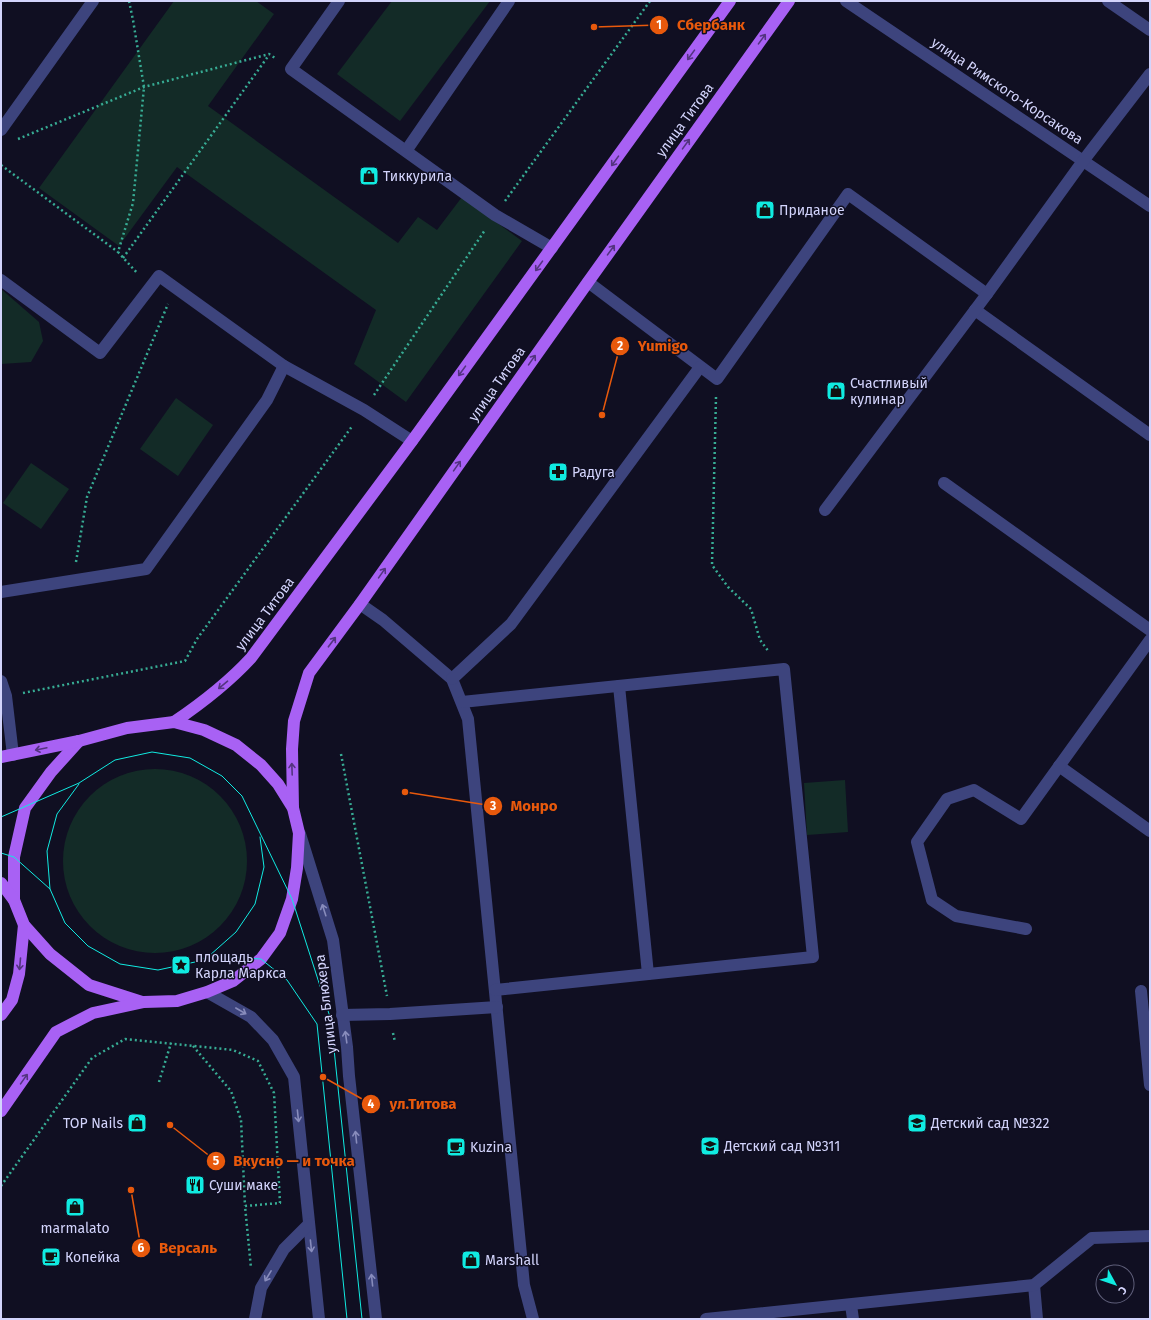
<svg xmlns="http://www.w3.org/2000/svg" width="1151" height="1320" font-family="'Fira Sans',sans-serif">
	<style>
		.green { fill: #132b27 }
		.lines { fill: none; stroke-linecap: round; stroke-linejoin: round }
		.path { stroke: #37ac94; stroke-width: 2.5; stroke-dasharray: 2 3; stroke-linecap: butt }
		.minor { stroke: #3d447d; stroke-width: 12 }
		.major { stroke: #a861f4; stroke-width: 12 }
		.tram { stroke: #10ebe1; stroke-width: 1 }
		.oneway { stroke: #543480 }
		.oneway2 { stroke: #888cbc }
		.labels { text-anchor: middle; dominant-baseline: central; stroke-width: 3; stroke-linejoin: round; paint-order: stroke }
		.street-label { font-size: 14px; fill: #d3d4fc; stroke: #100f22 }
		.poi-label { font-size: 14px; fill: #d3d4fc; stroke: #100f22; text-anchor: start }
		.leader { fill: none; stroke: #e8590c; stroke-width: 1.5 }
		.callout-dot { fill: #e8590c; stroke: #100f22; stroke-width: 1.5 }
		.mark-label { font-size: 12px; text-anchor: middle; font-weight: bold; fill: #fff }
		.callout-label { font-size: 15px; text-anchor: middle; font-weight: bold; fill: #e8590c; stroke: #100f22; stroke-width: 3; stroke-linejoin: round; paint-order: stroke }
	</style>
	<rect width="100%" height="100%" fill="#100f22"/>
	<g class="green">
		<polygon points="174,1 256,1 274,14 208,106 398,243 418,217 437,230 462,197 522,241 406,402 354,364 376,310 177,167 119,246 39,188"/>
		<polygon points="392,1 490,1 400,121 337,74"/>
		<polygon points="1,289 39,322 43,341 31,362 1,364"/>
		<polygon points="176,398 213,425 178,476 140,449"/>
		<polygon points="31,463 69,489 41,529 3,503"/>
		<circle cx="155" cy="861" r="92"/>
		<polygon points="845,780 848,832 807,835 804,783"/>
	</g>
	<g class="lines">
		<g class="path">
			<polyline points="129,1 133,20 144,87 133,203 118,252 138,274"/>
			<polyline points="18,139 144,87 269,54 275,58"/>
			<polyline points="1,165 118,252"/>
			<polyline points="505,201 650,1"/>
			<polyline points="123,258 269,55"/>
			<polyline points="374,395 485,230"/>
			<polyline points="716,397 712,565 728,587 751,609 760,640 769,652"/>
			<polyline points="76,562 87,497 168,304"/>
			<polyline points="23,693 185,661 197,639 353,425"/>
			<polyline points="341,754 387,996"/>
			<polyline points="393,1033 395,1042"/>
			<polyline points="193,1046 231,1091 241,1120 245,1206"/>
			<polyline points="159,1082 171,1043"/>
			<polyline points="1,1186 92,1058 125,1039 233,1050 258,1061 274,1093 280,1203 245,1206 251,1268"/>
		</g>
		<g class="minor">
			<polyline points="339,1 291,69 495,215 552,248"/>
			<polyline points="846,1 1150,206"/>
			<polyline points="1108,1 1150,30"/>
			<polyline points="1,130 93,1"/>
			<polyline points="406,151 509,1"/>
			<polyline points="1,280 100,353 159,276 284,366 364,410 412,441"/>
			<polyline points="588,282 717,379 848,194 987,294"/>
			<polyline points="975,310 1150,435"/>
			<polyline points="944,483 1150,630"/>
			<polyline points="825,510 987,294 1083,161 1150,74"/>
			<polyline points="1,592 146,569 267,400 284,366"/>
			<polyline points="360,604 383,620 452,679 468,719 524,1285 533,1319"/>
			<polyline points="452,679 511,624 700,367"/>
			<polyline points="1,681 6,696 13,755"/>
			<polyline points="619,686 648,974"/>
			<polyline points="462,702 784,669 813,957 495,990"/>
			<polyline points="1059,766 1150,831"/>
			<polyline points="300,834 333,940 347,1047 349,1076 376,1319"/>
			<polyline points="1026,929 956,916 932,900 917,842 947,799 974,790 1021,819 1150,640"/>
			<polyline points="1141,991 1150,1085"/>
			<polyline points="207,992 251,1017 273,1040 294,1077 319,1319"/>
			<polyline points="342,1015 390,1014 497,1007"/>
			<polyline points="1034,1285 1037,1319"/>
			<polyline points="851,1305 853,1319"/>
			<polyline points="255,1319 261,1288 284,1249 309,1224"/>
			<polyline points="706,1319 1034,1285 1092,1238 1150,1236"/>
		</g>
		<g class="major">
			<path d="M174 722C202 703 228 683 251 658L412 441 730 1"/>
			<polyline points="79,741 51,772 25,808 14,857 14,900 24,925 50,954 89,985 142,1002"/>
			<polyline points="1,757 79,741 127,728 174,722 204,730 236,745 261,765 278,784 293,808 299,833 297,868 292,899 280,933 261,959 233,981 207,992 177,1001 144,1002 93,1013 56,1032 1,1111"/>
			<polyline points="293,808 292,749 294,721 309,673 360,604 588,282 789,1"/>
			<polyline points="1,883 14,900"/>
			<polyline points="1,1015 12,1000 19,974 24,925"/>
		</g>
		<g class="tram">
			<polyline points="79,784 57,814 47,851 50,889 65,923 88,946 120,964 158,970 195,962 209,956 236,932 255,904 264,867 260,837"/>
			<polyline points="1,817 79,783 115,760 152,752 190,758 222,776 242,796 292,899 331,1020 362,1319"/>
			<polyline points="1,853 14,857 50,889"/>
			<polyline points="209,956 261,959 287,980 317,1024 347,1319"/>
		</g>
	</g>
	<defs><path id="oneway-shaft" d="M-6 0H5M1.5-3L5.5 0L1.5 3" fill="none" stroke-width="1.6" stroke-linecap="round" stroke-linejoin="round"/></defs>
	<g class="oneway">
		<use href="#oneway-shaft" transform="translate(762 39) rotate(-54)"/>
		<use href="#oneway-shaft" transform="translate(691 55) rotate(126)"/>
		<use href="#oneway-shaft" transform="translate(686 144) rotate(-54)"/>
		<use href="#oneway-shaft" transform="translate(615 161) rotate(126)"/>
		<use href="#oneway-shaft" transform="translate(611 250) rotate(-54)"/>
		<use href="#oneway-shaft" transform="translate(539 266) rotate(126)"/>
		<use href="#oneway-shaft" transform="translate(532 360) rotate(-55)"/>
		<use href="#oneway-shaft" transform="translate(462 371) rotate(126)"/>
		<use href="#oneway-shaft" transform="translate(457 466) rotate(-55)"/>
		<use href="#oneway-shaft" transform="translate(382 573) rotate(-55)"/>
		<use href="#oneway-shaft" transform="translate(332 642) rotate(-53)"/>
		<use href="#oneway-shaft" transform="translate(223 685) rotate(140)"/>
		<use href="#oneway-shaft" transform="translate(41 749) rotate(168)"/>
		<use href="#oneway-shaft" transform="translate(292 769) rotate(-92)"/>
		<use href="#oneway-shaft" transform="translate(20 964) rotate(95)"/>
		<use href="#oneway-shaft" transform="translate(24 1079) rotate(-55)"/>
	</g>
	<g class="oneway2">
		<use href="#oneway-shaft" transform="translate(324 910) rotate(-108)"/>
		<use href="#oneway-shaft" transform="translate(241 1011) rotate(30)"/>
		<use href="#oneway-shaft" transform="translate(346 1037) rotate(-98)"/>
		<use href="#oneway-shaft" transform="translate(298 1116) rotate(84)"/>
		<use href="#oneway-shaft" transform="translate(356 1137) rotate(-96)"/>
		<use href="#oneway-shaft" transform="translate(311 1246) rotate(84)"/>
		<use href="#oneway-shaft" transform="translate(268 1276) rotate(121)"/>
		<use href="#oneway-shaft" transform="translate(372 1280) rotate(-96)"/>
	</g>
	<defs>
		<symbol id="shop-square" viewBox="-11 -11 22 22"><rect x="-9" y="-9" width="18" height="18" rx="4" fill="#10ebe1" stroke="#100f22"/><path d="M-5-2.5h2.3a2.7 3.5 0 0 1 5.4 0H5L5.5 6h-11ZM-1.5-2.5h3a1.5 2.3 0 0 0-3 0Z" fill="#111"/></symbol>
		<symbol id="pharmacy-square" viewBox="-11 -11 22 22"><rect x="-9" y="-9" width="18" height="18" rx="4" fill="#10ebe1" stroke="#100f22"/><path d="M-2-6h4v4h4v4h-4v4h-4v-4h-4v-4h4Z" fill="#111"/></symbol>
		<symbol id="sight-square" viewBox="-11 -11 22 22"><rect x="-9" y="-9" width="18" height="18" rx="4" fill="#10ebe1" stroke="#100f22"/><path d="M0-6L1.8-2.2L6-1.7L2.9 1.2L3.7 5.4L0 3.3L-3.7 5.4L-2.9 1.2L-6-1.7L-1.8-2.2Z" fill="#111"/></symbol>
		<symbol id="school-square" viewBox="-11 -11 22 22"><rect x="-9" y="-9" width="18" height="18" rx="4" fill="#10ebe1" stroke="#100f22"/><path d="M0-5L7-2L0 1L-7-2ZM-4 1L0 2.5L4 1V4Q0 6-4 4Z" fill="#111"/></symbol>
		<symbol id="cafe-square" viewBox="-11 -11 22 22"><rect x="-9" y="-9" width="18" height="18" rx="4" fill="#10ebe1" stroke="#100f22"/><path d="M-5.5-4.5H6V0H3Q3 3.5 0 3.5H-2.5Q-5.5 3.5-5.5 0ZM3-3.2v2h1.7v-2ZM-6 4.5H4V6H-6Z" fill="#111"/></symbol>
		<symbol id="restaurant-square" viewBox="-11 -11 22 22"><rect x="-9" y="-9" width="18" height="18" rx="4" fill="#10ebe1" stroke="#100f22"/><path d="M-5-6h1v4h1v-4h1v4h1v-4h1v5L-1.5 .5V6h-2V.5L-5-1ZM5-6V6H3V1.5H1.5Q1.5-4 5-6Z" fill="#111"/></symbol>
	</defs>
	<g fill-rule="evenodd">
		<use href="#shop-square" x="358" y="165" width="22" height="22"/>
		<use href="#shop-square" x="754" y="199" width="22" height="22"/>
		<use href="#shop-square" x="825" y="380" width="22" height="22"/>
		<use href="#pharmacy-square" x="547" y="461" width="22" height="22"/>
		<use href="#sight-square" x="170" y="954" width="22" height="22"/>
		<use href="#shop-square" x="126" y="1112" width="22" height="22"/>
		<use href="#school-square" x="906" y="1112" width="22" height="22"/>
		<use href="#school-square" x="699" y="1135" width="22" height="22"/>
		<use href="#cafe-square" x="445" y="1136" width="22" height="22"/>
		<use href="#restaurant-square" x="184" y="1174" width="22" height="22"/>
		<use href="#shop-square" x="64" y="1196" width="22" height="22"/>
		<use href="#cafe-square" x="40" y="1246" width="22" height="22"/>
		<use href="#shop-square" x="460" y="1249" width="22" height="22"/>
	</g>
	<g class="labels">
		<g class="street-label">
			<text transform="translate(1007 91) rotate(34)">улица Римского-Корсакова</text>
			<text transform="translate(685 120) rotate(-54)">улица Титова</text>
			<text transform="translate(497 384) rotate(-55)">улица Титова</text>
			<text transform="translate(265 614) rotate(-53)">улица Титова</text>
			<text transform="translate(326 1004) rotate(-97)">улица Блюхера</text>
		</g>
		<g class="poi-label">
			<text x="383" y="176">Тиккурила</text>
			<text x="779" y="210">Приданое</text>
			<text x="850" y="383">Счастливый<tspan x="850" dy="16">кулинар</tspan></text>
			<text x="572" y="472">Радуга</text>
			<text x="195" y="957">площадь<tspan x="195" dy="16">Карла Маркса</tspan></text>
			<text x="123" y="1123" text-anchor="end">TOP Nails</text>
			<text x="931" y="1123">Детский сад №322</text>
			<text x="724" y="1146">Детский сад №311</text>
			<text x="470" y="1147">Kuzina</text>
			<text x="209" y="1185">Суши маке</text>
			<text x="75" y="1228" text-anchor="middle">marmalato</text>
			<text x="65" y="1257">Копейка</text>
			<text x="485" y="1260">Marshall</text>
		</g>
	</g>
	<path class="leader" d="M594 27L659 25M602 415L620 346M405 792L493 806M323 1077L371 1104M170 1125L216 1161M131 1190L141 1248"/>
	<g class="callout-dot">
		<circle cx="594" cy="27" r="4"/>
		<circle cx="602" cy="415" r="4"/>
		<circle cx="405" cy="792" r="4"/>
		<circle cx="323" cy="1077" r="4"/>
		<circle cx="170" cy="1125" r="4"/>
		<circle cx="131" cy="1190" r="4"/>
		<circle cx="659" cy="25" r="10"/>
		<circle cx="620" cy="346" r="10"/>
		<circle cx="493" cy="806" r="10"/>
		<circle cx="371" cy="1104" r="10"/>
		<circle cx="216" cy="1161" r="10"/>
		<circle cx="141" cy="1248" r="10"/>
	</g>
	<g class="mark-label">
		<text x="659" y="29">1</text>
		<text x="620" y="350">2</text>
		<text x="493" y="810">3</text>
		<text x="371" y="1108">4</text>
		<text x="216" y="1165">5</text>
		<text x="141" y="1252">6</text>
	</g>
	<g class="callout-label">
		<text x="711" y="30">Сбербанк</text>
		<text x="663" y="351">Yumigo</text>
		<text x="534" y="811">Монро</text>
		<text x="423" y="1109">ул.Титова</text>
		<text x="294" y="1166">Вкусно — и точка</text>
		<text x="188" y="1253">Версаль</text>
	</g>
	<rect width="1151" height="1320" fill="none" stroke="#d3d4fc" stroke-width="4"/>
	<g transform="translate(1115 1284) rotate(130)"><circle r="19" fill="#100f22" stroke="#5e5e79"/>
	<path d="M0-3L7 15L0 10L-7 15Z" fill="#10ebe1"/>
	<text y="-6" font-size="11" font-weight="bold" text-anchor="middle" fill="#d3d4fc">С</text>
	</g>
</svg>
